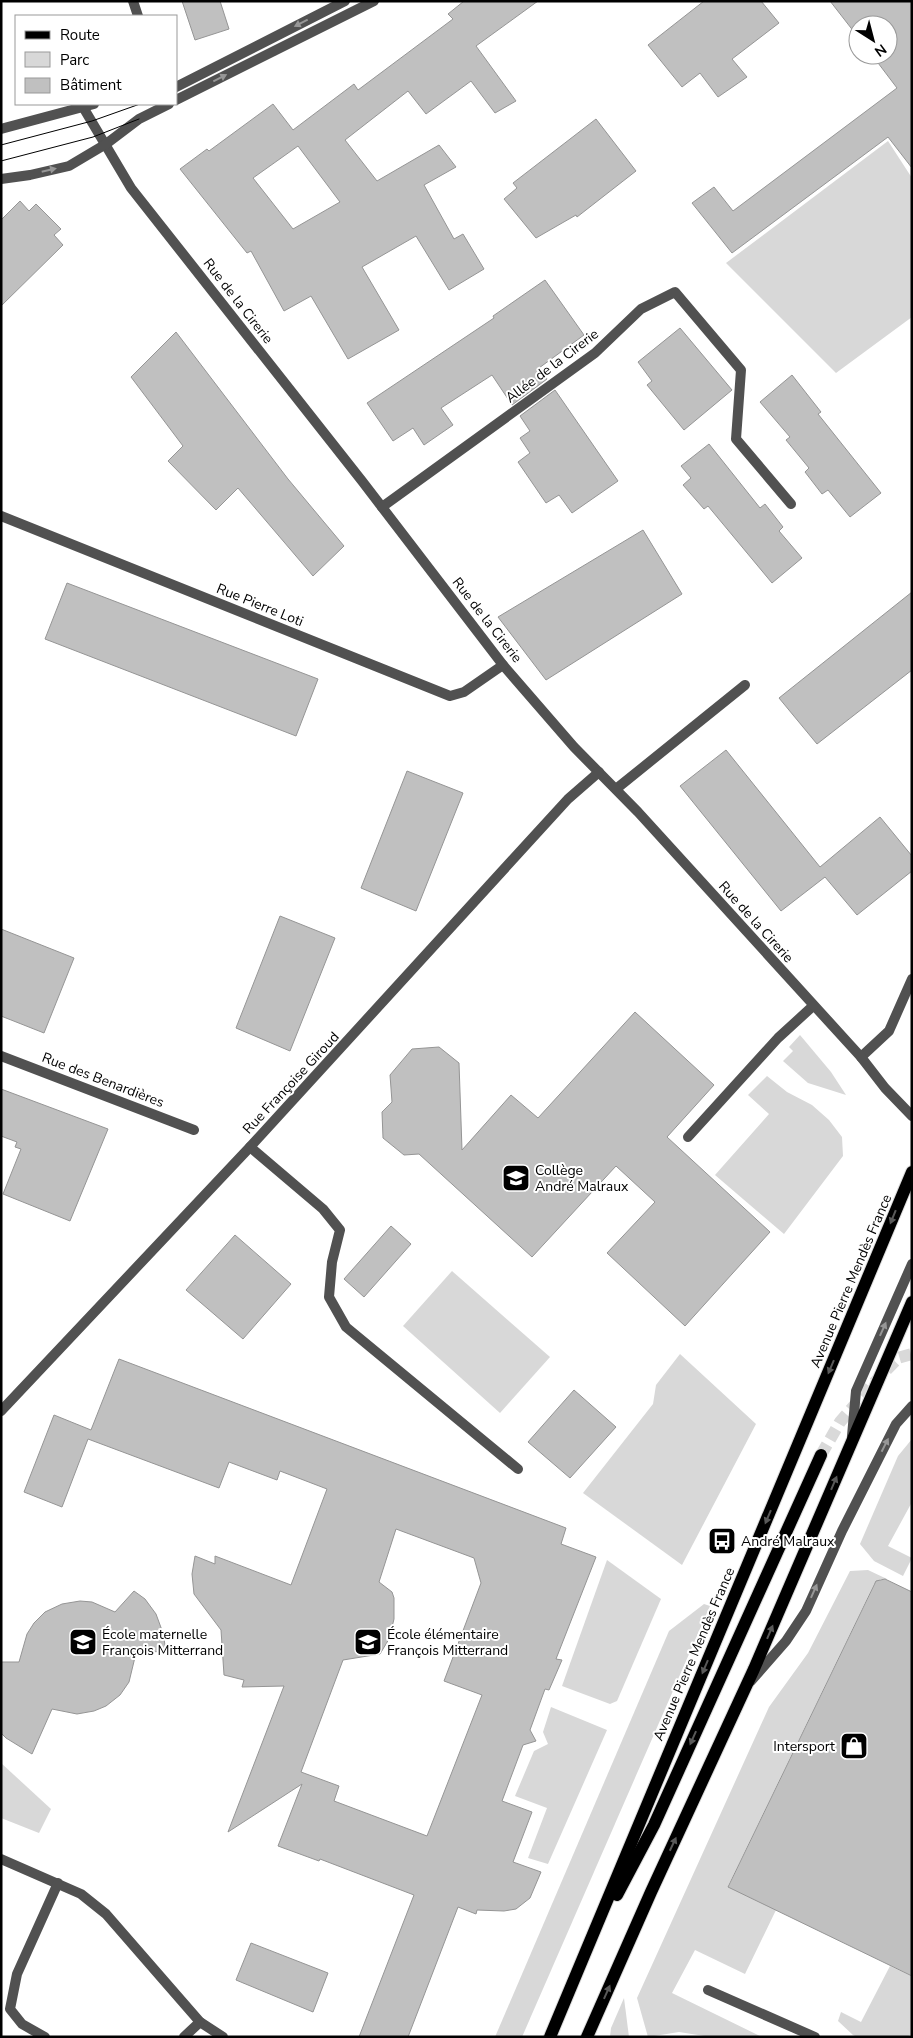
<svg xmlns="http://www.w3.org/2000/svg" width="913" height="2038" font-family="'Nunito Sans',sans-serif">
	<style>
		.green { fill: #d8d8d8 }
		.building { fill: #c0c0c0; stroke: #959595; fill-rule: evenodd }
		.lines { fill: none; stroke-linecap: round; stroke-linejoin: round }
		.primary-tunnel { stroke: #d9d9d9; stroke-width: 12; stroke-dasharray: 12 6; stroke-linecap: butt }
		.primary-casing { stroke: #dbdbdb; stroke-width: 14 }
		.service { stroke: #515151; stroke-width: 10 }
		.minor { stroke: #515151; stroke-width: 10 }
		.tertiary { stroke: #515151; stroke-width: 10 }
		.primary { stroke: #000; stroke-width: 12 }
		.tram { stroke: #000; stroke-width: 1 }
		.oneway { fill: #979797 }
		.oneway2 { fill: #595959 }
		.labels { text-anchor: middle; dominant-baseline: central; stroke-width: 4; stroke-linejoin: round; paint-order: stroke }
		.street-label { font-size: 14px; fill: #000; stroke: #fff }
		.poi-label { font-size: 14px; fill: #000; stroke: #fff; text-anchor: start }
	</style>
	<rect width="100%" height="100%" fill="#fff"/>
	<g class="green">
		<polygon points="888,141 912,178 912,317 836,373 726,263"/>
		<polygon points="800,1035 831,1072 846,1095 808,1083 783,1061 793,1051 789,1047"/>
		<polygon points="767,1076 787,1092 812,1105 829,1120 842,1137 843,1156 784,1234 715,1175 769,1114 748,1095"/>
		<polygon points="452,1271 550,1357 500,1413 403,1326"/>
		<polygon points="680,1354 756,1424 682,1565 583,1493 653,1404 656,1385"/>
		<polygon points="912,1439 912,1502 888,1546 912,1558 903,1576 874,1561 860,1544 898,1456"/>
		<polygon points="607,1560 661,1599 617,1701 610,1704 562,1686"/>
		<polygon points="868,1570 887,1579 881,1579 874,1584 728,1886 776,1910 745,1974 695,1950 672,1993 762,2037 711,2037 679,2032 648,2037 637,1998 769,1707 808,1653 850,1571"/>
		<polygon points="704,1604 710,1606 522,2037 495,2037 669,1631"/>
		<polygon points="551,1707 607,1730 548,1864 528,1858 547,1808 515,1796 534,1751 548,1744 543,1732"/>
		<polygon points="1,1763 51,1809 39,1833 1,1818"/>
		<polygon points="890,1966 912,1976 912,2034 907,2037 857,2037 853,2035 838,2021 841,2012 861,2022"/>
		<polygon points="624,1998 629,2037 610,2037 611,2028"/>
	</g>
	<g class="building">
		<polygon points="182,1 220,1 229,29 195,40"/>
		<path d="M464 1H538L476 46 516 101 495 113 471 81 426 114 408 91 345 140 377 181 439 145 456 167 424 185 454 239 463 234 484 269 449 290 416 236 362 267 399 330 348 359 311 296 284 311 251 251 247 253 180 169 207 149 209 151 273 104 293 130 354 84 358 90 453 19 448 14ZM298 146 340 202 293 229 253 178Z"/>
		<polygon points="704,1 761,1 779,23 732,59 747,77 718,97 700,73 682,87 648,45"/>
		<polygon points="830,1 912,1 912,168 888,137 732,253 692,203 714,187 733,211 897,88 872,55 888,55 888,25 858,25 858,37"/>
		<polygon points="596,119 636,171 577,217 576,215 536,238 504,199 517,188 513,183"/>
		<polygon points="20,201 29,211 36,204 61,229 54,235 63,245 1,306 1,220"/>
		<polygon points="545,280 584,335 539,368 547,379 512,405 492,375 441,408 453,425 424,445 413,428 393,441 367,403 494,318 493,316"/>
		<polygon points="680,328 732,390 684,430 647,385 652,381 638,362"/>
		<polygon points="176,332 288,479 344,546 313,576 238,488 216,510 168,461 183,446 131,377"/>
		<polygon points="792,375 821,412 818,414 881,493 850,517 828,490 822,494 805,472 809,468 786,440 790,437 760,402"/>
		<polygon points="555,390 618,481 572,513 559,495 546,503 518,462 530,453 520,438 530,431 520,416"/>
		<polygon points="709,444 760,508 765,504 783,527 779,531 802,558 772,583 708,506 704,509 683,485 691,478 681,466"/>
		<polygon points="643,530 682,594 546,680 498,617"/>
		<polygon points="67,583 318,679 296,736 45,639"/>
		<polygon points="912,592 912,670 817,744 779,698"/>
		<polygon points="726,750 820,867 880,817 912,856 912,871 857,915 825,877 781,911 680,786"/>
		<polygon points="407,771 463,793 416,911 361,888"/>
		<polygon points="280,916 335,938 290,1051 236,1028"/>
		<polygon points="1,929 74,958 44,1033 1,1016"/>
		<polygon points="635,1012 714,1085 667,1137 770,1232 685,1326 607,1253 655,1202 616,1166 532,1257 419,1154 404,1155 383,1138 382,1112 392,1102 390,1075 412,1049 439,1047 459,1063 462,1150 511,1095 538,1118"/>
		<polygon points="1,1089 108,1129 70,1221 3,1194 21,1149 15,1147 17,1142 1,1136"/>
		<polygon points="391,1226 411,1244 364,1297 344,1279"/>
		<polygon points="235,1235 291,1284 243,1339 186,1290"/>
		<path d="M119 1359 566 1528 561 1544 596 1557 556 1659 562 1660 549 1690 545 1689 530 1730 536 1741 523 1745 502 1801 532 1812 513 1862 541 1872 530 1898 516 1909 504 1911 477 1910 476 1914 458 1907 408 2037H359L414 1895 320 1859 319 1861 278 1846 302 1784 228 1832 284 1686 242 1687 244 1680 224 1675 221 1630 194 1594 192 1574 195 1556 215 1564V1556L291 1585 327 1489 280 1471 277 1480 229 1462 219 1488 88 1439 62 1507 24 1492 54 1415 91 1430ZM396 1529 474 1558 481 1583 444 1681 482 1695 427 1836 334 1801 339 1786 301 1772 343 1660 380 1654 389 1639 394 1619V1598L392 1592 379 1582Z"/>
		<polygon points="574,1390 616,1427 570,1478 528,1442"/>
		<polygon points="885,1579 912,1592 912,1976 728,1887 876,1581"/>
		<polygon points="134,1591 145,1599 156,1614 163,1633 166,1651 136,1653 129,1682 120,1695 106,1706 94,1711 77,1714 52,1709 32,1754 6,1738 1,1733 1,1662 19,1662 27,1634 34,1623 45,1612 62,1604 80,1601 92,1602 115,1612"/>
		<polygon points="251,1943 328,1973 313,2012 236,1980"/>
	</g>
	<g class="lines">
		<polyline class="primary-tunnel" points="821,1455 840,1422 872,1385 898,1358 912,1354"/>
		<defs>
			<g id="primary">
				<polyline points="617,1895 654,1825 821,1455"/>
				<polyline points="550,2037 912,1172"/>
				<polyline points="587,2037 651,1892 754,1669 912,1302"/>
			</g>
		</defs>
		<use href="#primary" class="primary-casing"/>
		<g class="service">
			<polyline points="616,789 745,685"/>
			<polyline points="861,1057 889,1031 912,979"/>
			<polyline points="688,1137 778,1038 813,1006"/>
			<polyline points="250,1147 323,1209 340,1230 332,1262 329,1297 346,1327 518,1469"/>
			<polyline points="852,1436 856,1391 912,1264"/>
			<polyline points="751,1681 786,1641 806,1611 842,1531 896,1424 912,1406"/>
			<polyline points="708,1990 815,2037"/>
		</g>
		<g class="minor">
			<polyline points="133,1 138,16"/>
			<polyline points="83,107 131,188 362,481 503,665 574,747 638,812 861,1057 885,1088 912,1116"/>
			<polyline points="382,507 595,353 641,309 675,292 741,370 736,439 791,504"/>
			<polyline points="1,516 450,696 464,692 503,665"/>
			<polyline points="1,1056 194,1130"/>
			<polyline points="1,1411 250,1147 568,799 599,772"/>
			<polyline points="1,1859 81,1894 106,1914 200,2022 223,2037"/>
			<polyline points="45,2037 22,2024 10,2009 17,1974 58,1883"/>
			<polyline points="184,2037 200,2022"/>
		</g>
		<g class="tertiary">
			<polyline points="176,87 345,1"/>
			<polyline points="176,100 374,1"/>
			<polyline points="1,129 94,104"/>
			<polyline points="1,179 30,175 69,166 106,144 139,119 169,104"/>
		</g>
		<use href="#primary" class="primary"/>
		<g class="tram">
			<polyline points="1,145 92,121 140,104"/>
			<polyline points="1,161 93,137 139,119"/>
		</g>
	</g>
	<defs><path id="oneway-solid" d="M-6-.8H1V-3.2L6.5 0L1 3.2V.8H-6Z" transform="scale(1.25)"/></defs>
	<g class="oneway">
		<use href="#oneway-solid" transform="translate(301 23) rotate(153)"/>
		<use href="#oneway-solid" transform="translate(220 78) rotate(-27)"/>
		<use href="#oneway-solid" transform="translate(49 170) rotate(-13)"/>
		<use href="#oneway-solid" transform="translate(883 1329) rotate(-66)"/>
		<use href="#oneway-solid" transform="translate(885 1445) rotate(-63)"/>
		<use href="#oneway-solid" transform="translate(814 1591) rotate(-66)"/>
	</g>
	<g class="oneway2">
		<use href="#oneway-solid" transform="translate(893 1217) rotate(112)"/>
		<use href="#oneway-solid" transform="translate(831 1367) rotate(113)"/>
		<use href="#oneway-solid" transform="translate(834 1483) rotate(-67)"/>
		<use href="#oneway-solid" transform="translate(768 1517) rotate(113)"/>
		<use href="#oneway-solid" transform="translate(770 1632) rotate(-67)"/>
		<use href="#oneway-solid" transform="translate(705 1667) rotate(113)"/>
		<use href="#oneway-solid" transform="translate(693 1738) rotate(114)"/>
		<use href="#oneway-solid" transform="translate(673 1844) rotate(-65)"/>
		<use href="#oneway-solid" transform="translate(607 1992) rotate(-66)"/>
	</g>
	<defs>
		<symbol id="school-square" viewBox="-11 -11 22 22"><rect x="-9" y="-9" width="18" height="18" rx="4" fill="#000" stroke="#fff"/><path d="M0-5L7-2L0 1L-7-2ZM-4 1L0 2.5L4 1V4Q0 6-4 4Z" fill="#fff"/></symbol>
		<symbol id="bus-square" viewBox="-11 -11 22 22"><rect x="-9" y="-9" width="18" height="18" rx="4" fill="#000" stroke="#fff"/><path d="M-5-6H5V4H4V6H2V4H-2V6H-4V4H-5ZM-3.5-4V0h7V-4ZM-3.5 1.2v1.5H-2V1.2ZM2 1.2v1.5H3.5V1.2Z" fill="#fff"/></symbol>
		<symbol id="shop-square" viewBox="-11 -11 22 22"><rect x="-9" y="-9" width="18" height="18" rx="4" fill="#000" stroke="#fff"/><path d="M-5-2.5h2.3a2.7 3.5 0 0 1 5.4 0H5L5.5 6h-11ZM-1.5-2.5h3a1.5 2.3 0 0 0-3 0Z" fill="#fff"/></symbol>
	</defs>
	<g fill-rule="evenodd">
		<use href="#school-square" x="500" y="1162" width="32" height="32"/>
		<use href="#bus-square" x="706" y="1525" width="32" height="32"/>
		<use href="#school-square" x="67" y="1626" width="32" height="32"/>
		<use href="#school-square" x="352" y="1626" width="32" height="32"/>
		<use href="#shop-square" x="838" y="1730" width="32" height="32"/>
	</g>
	<g class="labels">
		<g class="street-label">
			<text transform="translate(238 301) rotate(52)">Rue de la Cirerie</text>
			<text transform="translate(552 366) rotate(-37)">Allée de la Cirerie</text>
			<text transform="translate(260 605) rotate(22)">Rue Pierre Loti</text>
			<text transform="translate(487 620) rotate(52)">Rue de la Cirerie</text>
			<text transform="translate(756 922) rotate(48)">Rue de la Cirerie</text>
			<text transform="translate(103 1080) rotate(21)">Rue des Benardières</text>
			<text transform="translate(291 1083) rotate(-47)">Rue Françoise Giroud</text>
			<text transform="translate(851 1281) rotate(-67)">Avenue Pierre Mendès France</text>
			<text transform="translate(694 1654) rotate(-67)">Avenue Pierre Mendès France</text>
		</g>
		<g class="poi-label">
			<text x="535" y="1170">Collège<tspan x="535" dy="16">André Malraux</tspan></text>
			<text x="741" y="1541">André Malraux</text>
			<text x="102" y="1634">École maternelle<tspan x="102" dy="16">François Mitterrand</tspan></text>
			<text x="387" y="1634">École élémentaire<tspan x="387" dy="16">François Mitterrand</tspan></text>
			<text x="835" y="1746" text-anchor="end">Intersport</text>
		</g>
	</g>
	<rect width="913" height="2038" fill="none" stroke="#000000" stroke-width="5"/>
	<rect x="15" y="15" width="162" height="90" fill="#ffffff" stroke="#999999"/>
	<rect x="25" y="31" width="25" height="8" fill="#000000" stroke="#999999"/>
	<text x="60" y="40" font-size="15" fill="#000000">Route</text>
	<rect x="25" y="52" width="25" height="15" fill="#d8d8d8" stroke="#999999"/>
	<text x="60" y="65" font-size="15" fill="#000000">Parc</text>
	<rect x="25" y="78" width="25" height="15" fill="#c0c0c0" stroke="#999999"/>
	<text x="60" y="90" font-size="15" fill="#000000">Bâtiment</text>
	<g transform="translate(873 40) rotate(144)"><circle r="24" fill="#ffffff" stroke="#999999"/>
	<path d="M0-4L9 19L0 12L-9 19Z" fill="#000000"/>
	<text y="-8" font-size="14" font-weight="bold" text-anchor="middle" fill="#000000">N</text>
	</g>
</svg>
